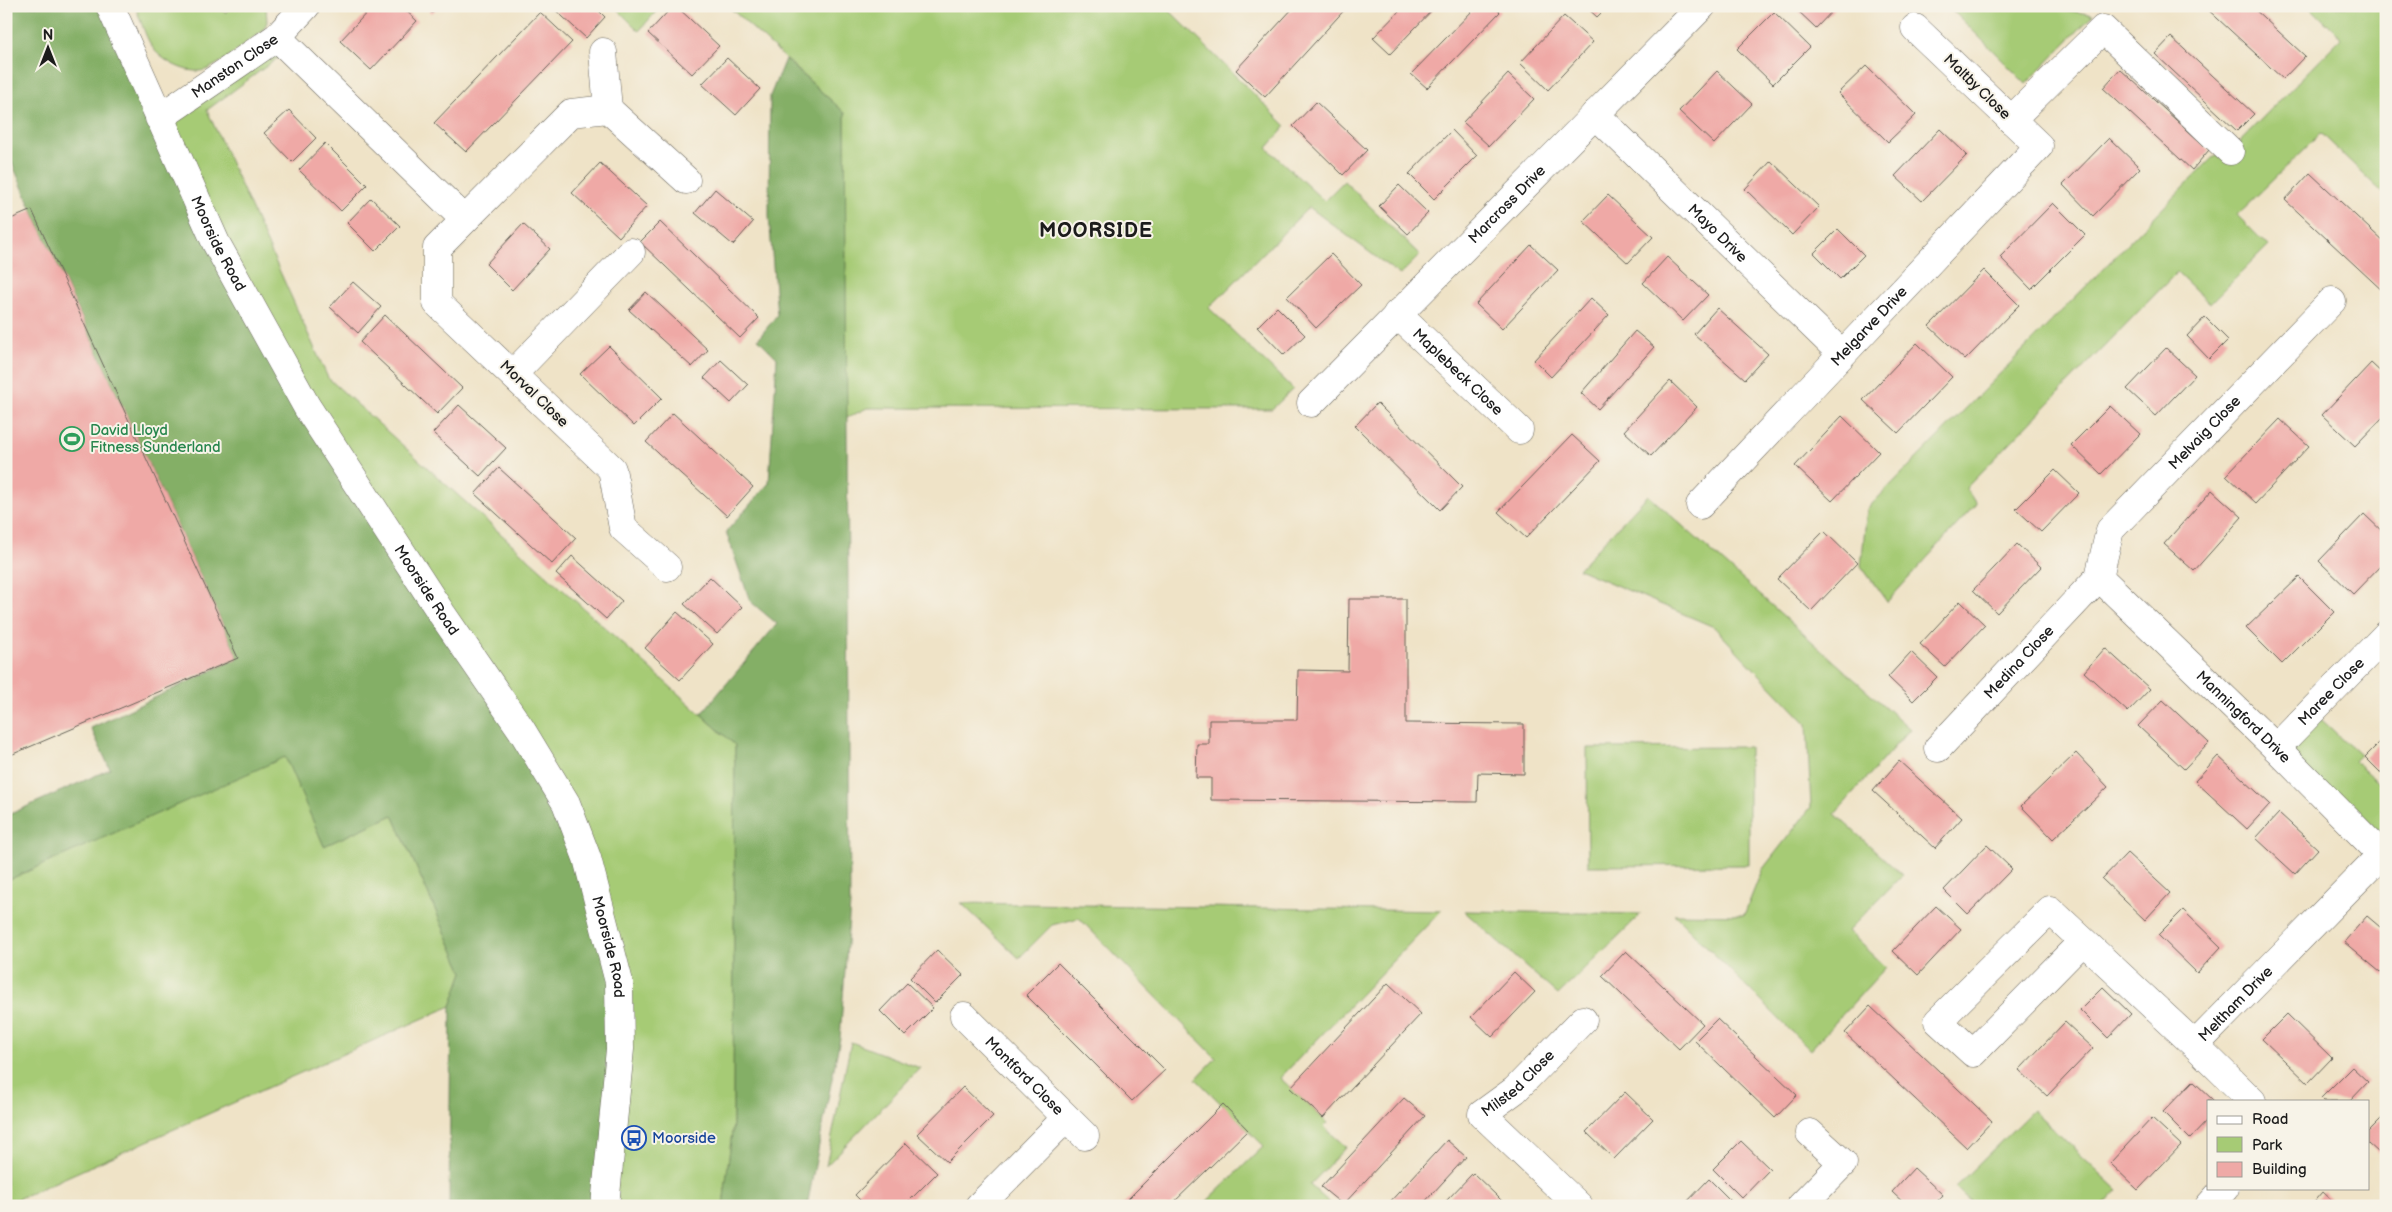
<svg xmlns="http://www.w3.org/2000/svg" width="2392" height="1212" font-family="'Balsamiq Sans',sans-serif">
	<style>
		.green { fill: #a6cb75; stroke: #617448 }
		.forest { fill: #84af66; stroke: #506641 }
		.building { fill: #efa9a6 }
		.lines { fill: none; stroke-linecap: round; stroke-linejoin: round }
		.minor-casing { stroke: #666258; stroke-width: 29 }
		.minor { stroke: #fff; stroke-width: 28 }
		.labels { text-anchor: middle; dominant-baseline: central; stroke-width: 4; stroke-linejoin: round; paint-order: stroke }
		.street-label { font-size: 15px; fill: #1c1c1c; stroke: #f7f3e8 }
		.leisure-label { font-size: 15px; fill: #27864d; stroke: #f7f3e8; text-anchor: start }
		.transit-label { font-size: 15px; fill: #164399; stroke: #f7f3e8; text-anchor: start }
		.district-label { font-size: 20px; font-weight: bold; letter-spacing: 1px; fill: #1c1c1c; stroke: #f7f3e8 }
	</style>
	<rect width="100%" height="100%" fill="#f7f3e8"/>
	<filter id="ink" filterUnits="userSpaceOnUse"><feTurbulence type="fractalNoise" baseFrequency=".02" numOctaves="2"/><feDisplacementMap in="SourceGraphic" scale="10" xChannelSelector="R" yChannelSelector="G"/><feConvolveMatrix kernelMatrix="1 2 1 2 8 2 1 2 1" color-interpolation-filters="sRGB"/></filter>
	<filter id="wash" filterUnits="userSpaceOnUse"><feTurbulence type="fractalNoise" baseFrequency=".0096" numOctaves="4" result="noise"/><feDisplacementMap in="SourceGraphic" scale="20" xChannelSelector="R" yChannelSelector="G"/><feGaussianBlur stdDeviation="1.12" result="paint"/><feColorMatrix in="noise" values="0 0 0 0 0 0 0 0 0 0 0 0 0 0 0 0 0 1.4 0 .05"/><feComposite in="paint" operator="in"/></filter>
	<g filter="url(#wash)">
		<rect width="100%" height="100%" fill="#efe3c7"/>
		<g class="green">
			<path d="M135 6H218L225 13 232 6H266L267 22 263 31C246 42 226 61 208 69 191 76 168 64 156 52 146 41 141 20 135 6Z"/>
			<polygon points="614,6 661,6 639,31"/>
			<polygon points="728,6 1165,6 1286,126 1267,148 1324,201 1344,181 1420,255 1400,275 1309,207 1209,308 1293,389 1272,409 867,408 845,419 845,113"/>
			<polygon points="1948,6 2046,6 2093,15 2026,84"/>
			<polygon points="2309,6 2386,6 2386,196 2321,133 2237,215 2268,246 2210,304 2177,272 1966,488 1976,504 1887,602 1861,566 1867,509 2212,158 2230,151 2341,38"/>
			<polygon points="267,44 279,57 207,110 328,378 735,745 733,1124 723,1206 605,1206 307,407 159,118"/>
			<polygon points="1648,495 1910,729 1835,814 1902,875 1848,931 1886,967 1810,1050 1674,914 1744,915 1762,870 1811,807 1807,724 1714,627 1578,569"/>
			<polygon points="2312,711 2360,755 2354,761 2386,790 2386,831 2372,846 2276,748"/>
			<polygon points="1749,747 1749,865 1588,866 1587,748"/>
			<polygon points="285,756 324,846 393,815 463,972 451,1006 6,1204 6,881"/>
			<polygon points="961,903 1441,911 1280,1078 1328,1123 1324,1127 1346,1147 1310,1185 1333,1206 1202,1206 1264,1146 1196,1079 1216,1058 1079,918 1052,925 1019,958"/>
			<polygon points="1464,911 1641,914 1558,995"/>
			<polygon points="851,1042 920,1068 826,1166"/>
			<polygon points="2033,1110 2118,1190 2103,1206 1975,1206 1955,1187"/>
		</g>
		<g class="forest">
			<polygon points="6,6 110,6 216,243 566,803 619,982 605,1206 449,1206 451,1006 463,972 393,815 324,846 285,757 6,881 6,816 110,769 91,728 238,658 32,210 6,149"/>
			<polygon points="785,59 845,113 850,904 840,1038 807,1206 723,1206 733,1124 735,745 701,714 777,624 750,601 726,532 769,483 777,358 758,339 777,315 769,216 770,96"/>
		</g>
		<g id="blocks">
			<g class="building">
				<polygon points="373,6 401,6 417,21 371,70 340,41"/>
				<polygon points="425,6 439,6 432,13"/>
				<polygon points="551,6 594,6 605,17 586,38"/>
				<polygon points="673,6 676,6 719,46 692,74 648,33"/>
				<polygon points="1295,6 1348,6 1265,97 1236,70"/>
				<polygon points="1404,6 1436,6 1390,54 1373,38"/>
				<polygon points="1477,6 1493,6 1500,12 1427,88 1411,74"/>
				<polygon points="1585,6 1608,6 1597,17"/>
				<polygon points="1793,6 1837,6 1816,28"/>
				<polygon points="2204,6 2251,6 2305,56 2283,79"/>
				<polygon points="540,12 572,42 466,152 434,123"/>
				<polygon points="1774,12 1810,47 1773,84 1737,49"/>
				<polygon points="1564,16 1593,42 1548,90 1520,63"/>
				<polygon points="2171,37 2254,114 2237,131 2155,54"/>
				<polygon points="727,58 760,89 736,115 702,84"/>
				<polygon points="1866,66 1916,115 1888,142 1838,93"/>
				<polygon points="2120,69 2209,150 2192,170 2103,88"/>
				<polygon points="1717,71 1752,104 1714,144 1679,111"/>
				<polygon points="1508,74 1534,99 1489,146 1463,122"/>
				<polygon points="1316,102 1367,150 1343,175 1293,126"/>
				<polygon points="289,110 316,138 292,162 264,133"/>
				<polygon points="1940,129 1967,155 1922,201 1895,176"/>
				<polygon points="1452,130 1477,156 1434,199 1409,174"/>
				<polygon points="2109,138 2140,168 2093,216 2063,185"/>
				<polygon points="325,143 367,185 341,211 299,170"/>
				<polygon points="1771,161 1819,207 1792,235 1745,189"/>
				<polygon points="600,163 647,206 619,237 572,193"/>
				<polygon points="2310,173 2386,244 2386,294 2285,200"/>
				<polygon points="1399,185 1428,213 1408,234 1379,206"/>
				<polygon points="715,189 753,222 733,245 695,213"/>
				<polygon points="1608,195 1653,237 1628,263 1583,221"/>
				<polygon points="371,198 400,226 375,251 347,223"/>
				<polygon points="2053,203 2085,235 2031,289 2000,257"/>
				<polygon points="32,210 238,658 6,757 6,221"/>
				<polygon points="660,222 759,318 740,338 640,242"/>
				<polygon points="523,224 550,249 512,290 486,264"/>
				<polygon points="1838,229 1864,255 1840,279 1814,253"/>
				<polygon points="1531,245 1558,270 1502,329 1476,304"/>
				<polygon points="1331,254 1361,285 1316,328 1287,297"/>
				<polygon points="1667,257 1708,295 1683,321 1643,283"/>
				<polygon points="1984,270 2019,305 1965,360 1929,326"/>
				<polygon points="353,282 381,307 358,333 330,307"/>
				<polygon points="646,292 708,350 692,367 629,310"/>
				<polygon points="1591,298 1609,315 1551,377 1534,360"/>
				<polygon points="1277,307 1305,335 1284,355 1257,327"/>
				<polygon points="1717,308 1768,354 1745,379 1694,334"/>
				<polygon points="385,315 462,388 437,414 360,342"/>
				<polygon points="2205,317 2228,340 2209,359 2187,336"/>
				<polygon points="1635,331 1654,347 1598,409 1581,393"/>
				<polygon points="1917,343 1952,377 1898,433 1863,400"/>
				<polygon points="609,346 662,398 634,426 580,374"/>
				<polygon points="2166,348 2195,375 2156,416 2127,389"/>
				<polygon points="721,360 748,385 731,403 704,378"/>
				<polygon points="2371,363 2386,377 2386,414 2355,446 2322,415"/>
				<polygon points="1670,381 1697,407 1651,456 1624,431"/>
				<polygon points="1377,403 1462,487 1440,510 1355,426"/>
				<polygon points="459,405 506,448 480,476 433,433"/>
				<polygon points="2110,406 2140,434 2101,474 2071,445"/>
				<polygon points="673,413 753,487 727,516 646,442"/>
				<polygon points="1842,416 1879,452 1832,501 1795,466"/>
				<polygon points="2280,419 2309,446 2256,503 2226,475"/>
				<polygon points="1572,435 1600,461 1526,538 1498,512"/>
				<polygon points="499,468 576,538 552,564 475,494"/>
				<polygon points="2055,470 2079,493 2041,532 2016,509"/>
				<polygon points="2212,490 2242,517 2194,571 2164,544"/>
				<polygon points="2364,514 2386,535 2386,560 2353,594 2319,561"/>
				<polygon points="1824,531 1857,563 1811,611 1777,579"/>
				<polygon points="2017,544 2041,567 1997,613 1973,590"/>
				<polygon points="572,556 622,601 606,619 556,574"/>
				<polygon points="710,577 742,607 717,634 684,604"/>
				<polygon points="2299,577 2334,612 2282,664 2246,628"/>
				<polygon points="1349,599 1406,599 1406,723 1524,724 1524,774 1478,773 1477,802 1211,800 1211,778 1196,778 1197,744 1209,744 1209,720 1297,720 1298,670 1348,671"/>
				<polygon points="1960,601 1985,625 1945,667 1920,644"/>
				<polygon points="677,612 713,644 680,680 645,648"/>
				<polygon points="2105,648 2150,689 2128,712 2084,672"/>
				<polygon points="1911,652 1937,677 1913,701 1888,677"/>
				<polygon points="2163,700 2209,743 2184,769 2138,726"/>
				<polygon points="2386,736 2386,778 2365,757"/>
				<polygon points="2076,753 2108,787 2053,839 2021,806"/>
				<polygon points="2218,756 2270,804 2247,829 2195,781"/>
				<polygon points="1899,761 1962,818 1935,848 1873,791"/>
				<polygon points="2279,813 2318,849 2295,874 2256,838"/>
				<polygon points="1987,845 2012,869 1968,914 1944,890"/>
				<polygon points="2127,853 2170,893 2145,920 2102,879"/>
				<polygon points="1936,906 1961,929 1918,975 1893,951"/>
				<polygon points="2183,910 2221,947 2197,973 2158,935"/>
				<polygon points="2367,916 2386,932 2386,977 2344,942"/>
				<polygon points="937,950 963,975 935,1003 910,978"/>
				<polygon points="1626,951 1703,1024 1679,1049 1602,976"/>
				<polygon points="1058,963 1165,1070 1132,1101 1026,995"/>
				<polygon points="1514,972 1535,992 1492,1037 1471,1017"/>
				<polygon points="907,983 933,1008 905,1036 880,1011"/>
				<polygon points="1388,983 1421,1014 1323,1118 1290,1088"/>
				<polygon points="2103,987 2131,1014 2108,1038 2080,1010"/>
				<polygon points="1870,1006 1992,1121 1967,1148 1845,1033"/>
				<polygon points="2287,1014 2332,1058 2308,1083 2262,1039"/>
				<polygon points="1717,1019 1797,1095 1775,1118 1695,1041"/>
				<polygon points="2065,1022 2093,1048 2047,1096 2019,1070"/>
				<polygon points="2352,1067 2368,1082 2350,1101 2324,1101 2321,1098"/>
				<polygon points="2193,1081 2214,1101 2208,1101 2208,1120 2190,1139 2163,1112"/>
				<polygon points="963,1087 993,1116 947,1162 917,1134"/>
				<polygon points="1625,1092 1653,1119 1614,1159 1586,1132"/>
				<polygon points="1404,1098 1425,1116 1343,1205 1321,1187"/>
				<polygon points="1223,1104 1248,1130 1170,1206 1121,1206"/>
				<polygon points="2386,1114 2386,1146 2379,1153 2368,1143 2368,1132"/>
				<polygon points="2152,1118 2181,1145 2138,1190 2110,1163"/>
				<polygon points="1447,1140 1466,1157 1421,1206 1386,1206"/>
				<polygon points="1741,1141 1770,1169 1742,1198 1713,1169"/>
				<polygon points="906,1143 937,1173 904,1206 866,1206 855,1195"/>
				<polygon points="1914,1168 1943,1195 1933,1206 1907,1206 1892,1192"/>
				<polygon points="1473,1173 1497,1196 1507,1206 1451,1206 1446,1201"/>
				<polygon points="1709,1179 1736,1206 1683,1206"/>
				<polygon points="2323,1192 2338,1206 2311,1206"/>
			</g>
		</g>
	</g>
	<g filter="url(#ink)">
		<use href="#blocks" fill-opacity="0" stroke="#666258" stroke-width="1"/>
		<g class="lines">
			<defs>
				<g id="minor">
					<path id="s1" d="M110 6 216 243 307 407 442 614 521 729 566 803 587 858 619 982 620 1049 605 1206"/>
					<polyline points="277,37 464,219"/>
					<polyline points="603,52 608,109"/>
					<path id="s2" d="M1595 114 1841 353"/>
					<path id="s3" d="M159 118 277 37 306 6"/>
					<polyline points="2011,120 2103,29 2230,151"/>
					<path id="s4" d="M1397 314 1519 430"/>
					<polyline points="513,374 631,252"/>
					<path id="s5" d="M1311 403 1702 6"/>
					<path id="s6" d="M1700 505 2039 146 1915 28"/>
					<polyline points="667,567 623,528 612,469 437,303 437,248 571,113 608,109 686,180"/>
					<path id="s7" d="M2099 577 2276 748 2386 859"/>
					<path id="s8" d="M1938 748 2099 577 2110 530 2332 301"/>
					<path id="s9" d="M2276 748 2386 635"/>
					<path id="s10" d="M2083 941 1973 1053 1938 1021 2050 910 2195 1045 2381 855"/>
					<path id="s11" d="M964 1016 1085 1136"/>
					<polyline points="2195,1045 2252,1101"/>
					<polyline points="979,1206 1066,1118"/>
					<path id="s12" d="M1579 1206 1482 1114 1515 1090 1583 1020"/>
					<polyline points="1801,1206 1843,1163 1810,1133"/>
					<polyline points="2209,1206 2225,1188"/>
				</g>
			</defs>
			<use href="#minor" class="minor-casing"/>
			<use href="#minor" class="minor"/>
		</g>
	</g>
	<defs>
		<symbol id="stadium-ring" viewBox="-11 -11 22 22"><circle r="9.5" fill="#f7f3e8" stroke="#2e9e5b" stroke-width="1.5"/><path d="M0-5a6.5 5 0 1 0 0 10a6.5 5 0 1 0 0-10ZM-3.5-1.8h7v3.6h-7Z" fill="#2e9e5b"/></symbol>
		<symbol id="bus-ring" viewBox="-11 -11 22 22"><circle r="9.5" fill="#f7f3e8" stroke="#1a4fb4" stroke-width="1.5"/><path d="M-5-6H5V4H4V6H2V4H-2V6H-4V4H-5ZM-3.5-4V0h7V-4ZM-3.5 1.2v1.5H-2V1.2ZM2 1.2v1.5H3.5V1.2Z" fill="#1a4fb4"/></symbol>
	</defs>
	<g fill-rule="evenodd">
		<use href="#stadium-ring" x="58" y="425" width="28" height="28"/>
		<use href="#bus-ring" x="620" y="1124" width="28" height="28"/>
	</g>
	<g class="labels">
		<g class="street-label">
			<text stroke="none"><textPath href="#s3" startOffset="92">Manston Close</textPath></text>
			<text transform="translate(1977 87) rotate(44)">Maltby Close</text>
			<text stroke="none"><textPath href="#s5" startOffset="279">Marcross Drive</textPath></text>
			<text stroke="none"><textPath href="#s2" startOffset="171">Mayo Drive</textPath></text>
			<text stroke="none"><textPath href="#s1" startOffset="261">Moorside Road</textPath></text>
			<text stroke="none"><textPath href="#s6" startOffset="246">Melgarve Drive</textPath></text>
			<text stroke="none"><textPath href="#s4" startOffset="84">Maplebeck Close</textPath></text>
			<text transform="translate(534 394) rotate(44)">Morval Close</text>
			<text stroke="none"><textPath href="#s8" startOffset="419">Melvaig Close</textPath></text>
			<text stroke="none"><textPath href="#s1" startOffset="666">Moorside Road</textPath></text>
			<text stroke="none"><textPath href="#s8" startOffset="118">Medina Close</textPath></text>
			<text stroke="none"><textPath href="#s9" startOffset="79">Maree Close</textPath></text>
			<text stroke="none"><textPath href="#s7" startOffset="201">Manningford Drive</textPath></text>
			<text stroke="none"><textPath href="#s1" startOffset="1071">Moorside Road</textPath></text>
			<text stroke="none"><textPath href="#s10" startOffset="618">Meltham Drive</textPath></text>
			<text stroke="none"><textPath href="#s11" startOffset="85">Montford Close</textPath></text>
			<text stroke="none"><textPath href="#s12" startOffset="181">Milsted Close</textPath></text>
		</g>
		<g class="leisure-label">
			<text x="90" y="430">David Lloyd<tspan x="90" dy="17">Fitness Sunderland</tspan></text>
		</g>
		<g class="transit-label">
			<text x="652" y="1138">Moorside</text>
		</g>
		<g class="district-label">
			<text x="1096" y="231">MOORSIDE</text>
		</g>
	</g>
	<rect width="2392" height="1212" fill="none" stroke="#f7f3e8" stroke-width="25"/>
	<rect x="2207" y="1100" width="162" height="90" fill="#f7f3e8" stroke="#9f9d96"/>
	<rect x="2217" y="1116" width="25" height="8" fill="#ffffff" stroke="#9f9d96"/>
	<text x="2252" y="1124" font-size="15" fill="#1c1c1c">Road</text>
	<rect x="2217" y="1137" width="25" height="15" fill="#a6cb75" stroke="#9f9d96"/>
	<text x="2252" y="1150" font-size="15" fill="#1c1c1c">Park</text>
	<rect x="2217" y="1162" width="25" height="15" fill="#efa9a6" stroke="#9f9d96"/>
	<text x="2252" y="1174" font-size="15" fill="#1c1c1c">Building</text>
	<g transform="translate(48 48)" stroke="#f7f3e8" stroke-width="4" paint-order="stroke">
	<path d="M0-4L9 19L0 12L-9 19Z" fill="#1c1c1c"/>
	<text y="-8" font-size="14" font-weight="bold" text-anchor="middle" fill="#1c1c1c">N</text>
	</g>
</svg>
